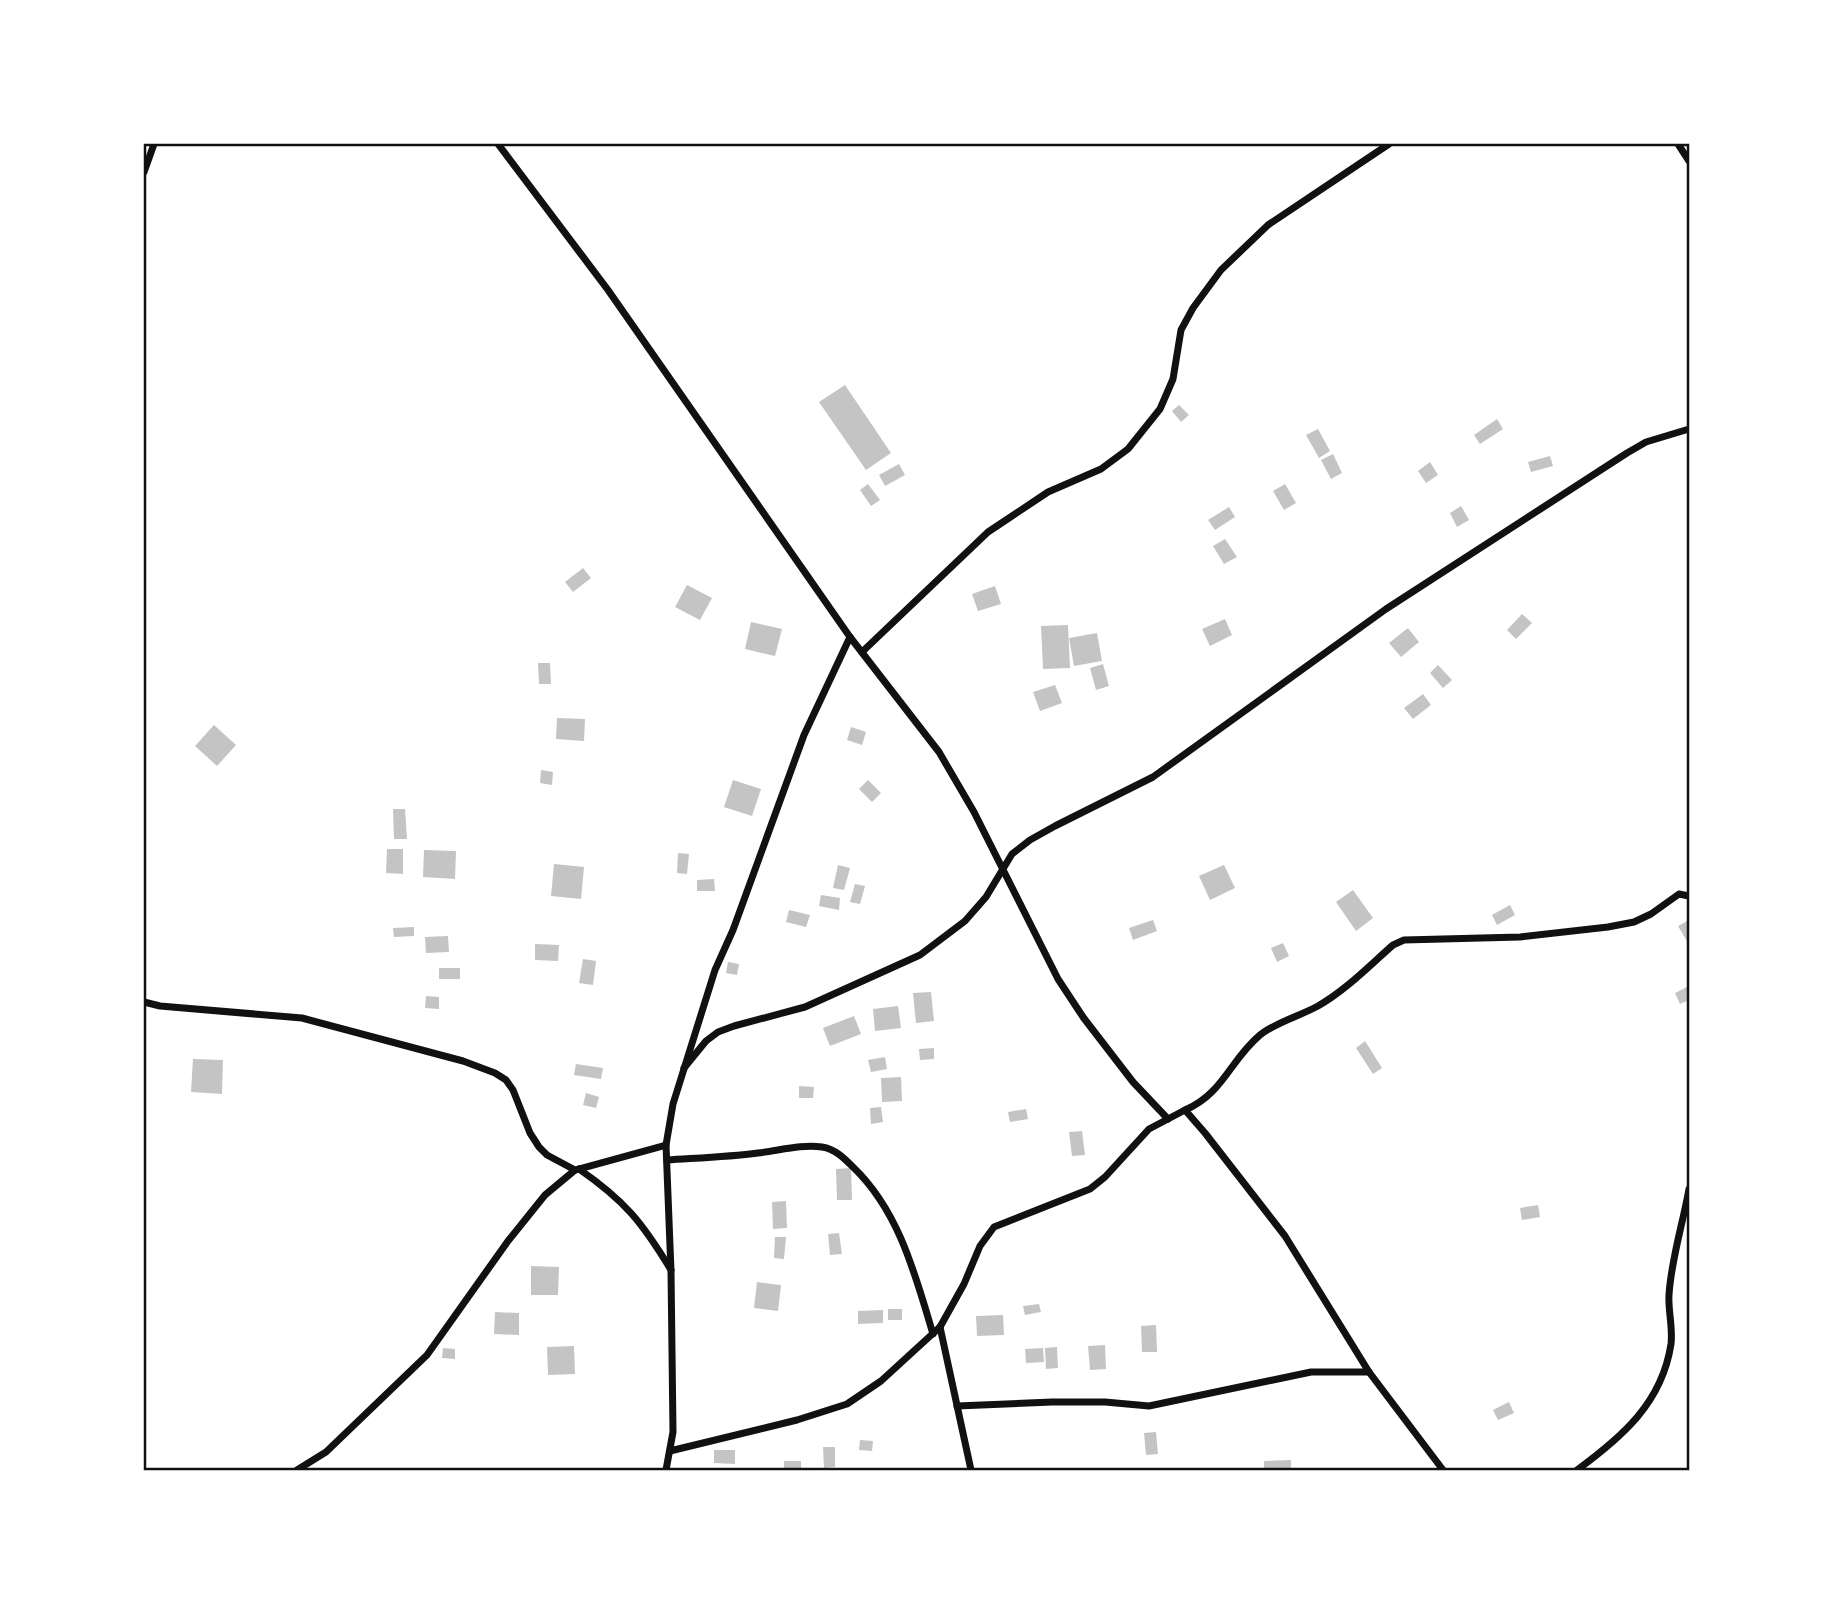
<svg xmlns="http://www.w3.org/2000/svg" width="1833" height="1614" font-family="Mulish,sans-serif">
	<style>
		.building { fill: #c4c4c4 }
		.lines { fill: none; stroke-linecap: round; stroke-linejoin: round }
		.minor { stroke: #111; stroke-width: 7 }
		.neatline { fill: none; stroke: #111; stroke-width: 2.5 }
	</style>
	<rect width="100%" height="100%" fill="#fff"/>
	<g class="building">
		<polygon points="845,385 891,453 866,470 819,402"/>
		<polygon points="1179,405 1189,415 1181,422 1172,411"/>
		<polygon points="1497,419 1503,429 1480,444 1474,435"/>
		<polygon points="1318,429 1330,451 1319,458 1306,435"/>
		<polygon points="1333,454 1342,473 1331,479 1321,460"/>
		<polygon points="1550,456 1553,466 1531,472 1528,462"/>
		<polygon points="1430,462 1438,475 1426,483 1418,471"/>
		<polygon points="899,464 905,475 885,486 879,475"/>
		<polygon points="868,484 880,500 871,506 860,490"/>
		<polygon points="1285,484 1296,503 1284,510 1273,491"/>
		<polygon points="1461,506 1469,520 1457,527 1450,513"/>
		<polygon points="1229,507 1235,517 1215,530 1208,520"/>
		<polygon points="1225,539 1237,557 1224,564 1213,546"/>
		<polygon points="583,568 591,578 573,592 565,582"/>
		<polygon points="687,585 712,598 700,620 675,607"/>
		<polygon points="995,586 1001,604 978,611 972,594"/>
		<polygon points="1522,614 1532,623 1516,639 1507,630"/>
		<polygon points="1225,619 1232,635 1210,646 1202,629"/>
		<polygon points="751,622 782,629 775,656 745,649"/>
		<polygon points="1068,625 1070,668 1043,669 1041,626"/>
		<polygon points="1408,628 1419,642 1401,657 1389,643"/>
		<polygon points="1097,633 1102,661 1074,666 1069,638"/>
		<polygon points="538,663 550,663 551,684 539,684"/>
		<polygon points="1103,664 1109,686 1096,690 1090,668"/>
		<polygon points="1438,665 1452,680 1443,688 1430,673"/>
		<polygon points="1055,685 1062,703 1040,711 1033,692"/>
		<polygon points="1423,694 1431,705 1413,719 1404,708"/>
		<polygon points="557,718 585,719 584,741 556,739"/>
		<polygon points="214,725 236,745 217,766 195,746"/>
		<polygon points="851,727 866,732 862,745 847,740"/>
		<polygon points="541,770 553,772 552,785 540,783"/>
		<polygon points="733,780 761,789 752,816 724,807"/>
		<polygon points="868,780 881,793 872,802 859,789"/>
		<polygon points="393,809 405,809 407,839 394,839"/>
		<polygon points="387,849 403,849 403,874 386,873"/>
		<polygon points="424,850 456,851 455,879 423,877"/>
		<polygon points="678,853 689,854 687,874 677,873"/>
		<polygon points="554,864 584,867 581,899 551,896"/>
		<polygon points="838,865 850,868 844,890 833,888"/>
		<polygon points="1224,865 1235,888 1210,900 1199,876"/>
		<polygon points="714,879 715,891 697,891 697,880"/>
		<polygon points="855,884 865,886 860,904 850,902"/>
		<polygon points="1353,890 1373,918 1356,931 1336,902"/>
		<polygon points="821,895 840,898 839,910 819,906"/>
		<polygon points="1510,905 1515,915 1497,925 1492,915"/>
		<polygon points="789,910 810,915 806,927 786,922"/>
		<polygon points="1153,920 1157,931 1133,940 1129,928"/>
		<polygon points="1689,920 1689,942 1688,943 1678,926"/>
		<polygon points="414,927 414,936 394,937 393,928"/>
		<polygon points="448,936 449,952 426,953 425,937"/>
		<polygon points="1283,943 1289,956 1277,962 1271,948"/>
		<polygon points="535,944 559,945 558,961 535,960"/>
		<polygon points="583,959 596,961 593,985 579,983"/>
		<polygon points="728,962 739,964 737,975 726,973"/>
		<rect x="439" y="968" width="21" height="11"/>
		<polygon points="1689,986 1689,1000 1680,1004 1675,993"/>
		<polygon points="931,992 934,1021 916,1023 913,993"/>
		<polygon points="426,996 439,997 439,1009 425,1008"/>
		<polygon points="898,1006 901,1028 875,1031 873,1009"/>
		<polygon points="854,1016 861,1034 830,1046 823,1028"/>
		<polygon points="1365,1041 1382,1068 1373,1074 1356,1048"/>
		<polygon points="934,1048 934,1059 920,1060 919,1049"/>
		<polygon points="885,1057 887,1069 871,1072 868,1060"/>
		<polygon points="193,1059 223,1060 222,1094 191,1092"/>
		<polygon points="576,1064 603,1068 601,1079 574,1075"/>
		<polygon points="901,1077 902,1101 882,1102 881,1078"/>
		<polygon points="799,1086 814,1087 813,1098 799,1098"/>
		<polygon points="586,1093 599,1097 596,1108 583,1105"/>
		<polygon points="881,1107 883,1122 871,1124 870,1108"/>
		<polygon points="1026,1109 1028,1119 1010,1122 1008,1112"/>
		<polygon points="1082,1131 1085,1155 1072,1156 1069,1132"/>
		<polygon points="851,1168 852,1200 837,1200 836,1169"/>
		<polygon points="786,1201 787,1228 773,1229 772,1202"/>
		<polygon points="1538,1205 1540,1217 1522,1220 1520,1208"/>
		<polygon points="839,1233 842,1254 830,1255 828,1234"/>
		<polygon points="775,1237 786,1237 784,1259 774,1258"/>
		<polygon points="531,1266 559,1267 558,1295 531,1295"/>
		<polygon points="757,1282 781,1285 778,1311 754,1308"/>
		<polygon points="1039,1304 1041,1312 1025,1315 1023,1306"/>
		<rect x="888" y="1309" width="14" height="11"/>
		<polygon points="883,1310 883,1323 858,1324 858,1311"/>
		<polygon points="495,1312 519,1313 519,1335 494,1334"/>
		<polygon points="1003,1315 1004,1335 977,1336 976,1316"/>
		<polygon points="1156,1325 1157,1352 1142,1352 1141,1326"/>
		<polygon points="1105,1345 1106,1369 1090,1370 1088,1346"/>
		<polygon points="574,1346 575,1374 548,1375 547,1347"/>
		<polygon points="1057,1347 1058,1368 1046,1369 1045,1348"/>
		<polygon points="443,1348 455,1349 455,1359 442,1358"/>
		<polygon points="1043,1348 1044,1362 1026,1363 1025,1349"/>
		<polygon points="1509,1402 1514,1413 1498,1420 1493,1410"/>
		<polygon points="1156,1432 1158,1454 1146,1455 1144,1433"/>
		<polygon points="860,1440 873,1441 872,1451 859,1450"/>
		<polygon points="823,1447 835,1447 835,1467 824,1468"/>
		<polygon points="714,1450 735,1450 735,1464 714,1463"/>
		<polygon points="1291,1460 1291,1470 1264,1470 1264,1461"/>
		<rect x="784" y="1461" width="17" height="9"/>
	</g>
	<g class="lines">
		<g class="minor">
			<polyline points="498,144 608,290 850,637"/>
			<polyline points="1678,144 1689,161"/>
			<polyline points="144,172 154,144"/>
			<polyline points="862,652 988,532 1048,492 1101,469 1128,449 1160,409 1173,379 1181,330 1193,308 1221,270 1268,225 1389,144"/>
			<polyline points="144,1002 160,1006 302,1018 463,1061 495,1073 506,1080 513,1090 530,1133 539,1147 547,1155 575,1170"/>
			<polyline points="684,1068 706,1041 718,1032 734,1026 805,1007 920,955 965,921 986,897 1012,854 1030,840 1055,826 1153,777 1386,609 1627,453 1646,442 1689,429"/>
			<path d="M1185 1110C1223 1094 1230 1060 1260 1035 1276 1022 1300 1016 1318 1006 1346 990 1369 966 1393 945L1404 940 1520 937 1608 927 1634 922 1651 914 1679 894 1689 896"/>
			<polyline points="666,1145 673,1104 715,970 733,930 804,735 850,637 939,752 974,812 1058,979 1083,1017 1133,1082 1168,1119"/>
			<path d="M667 1160C697 1158 728 1157 758 1153 778 1151 801 1144 822 1147 835 1149 844 1158 853 1167 899 1211 915 1274 933 1334"/>
			<path d="M579 1169C625 1201 642 1222 671 1270"/>
			<polyline points="940,1327 971,1470"/>
			<polyline points="957,1406 1052,1402 1105,1402 1149,1406 1311,1372 1369,1372"/>
			<polyline points="670,1451 797,1420 847,1404 881,1381 940,1327 964,1284 980,1246 994,1227 1090,1189 1105,1177 1149,1129 1185,1110 1205,1133 1285,1236 1369,1372 1443,1470"/>
			<polyline points="297,1470 326,1452 427,1355 508,1241 545,1195 575,1170 666,1145 671,1271 673,1432 666,1470"/>
			<path d="M1577 1470C1622 1437 1662 1403 1671 1344 1673 1327 1668 1311 1669 1295 1671 1260 1683 1223 1689 1189"/>
		</g>
	</g>
	<rect width="1833" height="1614" fill="none" stroke="#ffffff" stroke-width="290"/>
	<rect x="145" y="145" width="1543" height="1324" class="neatline"/>
</svg>
